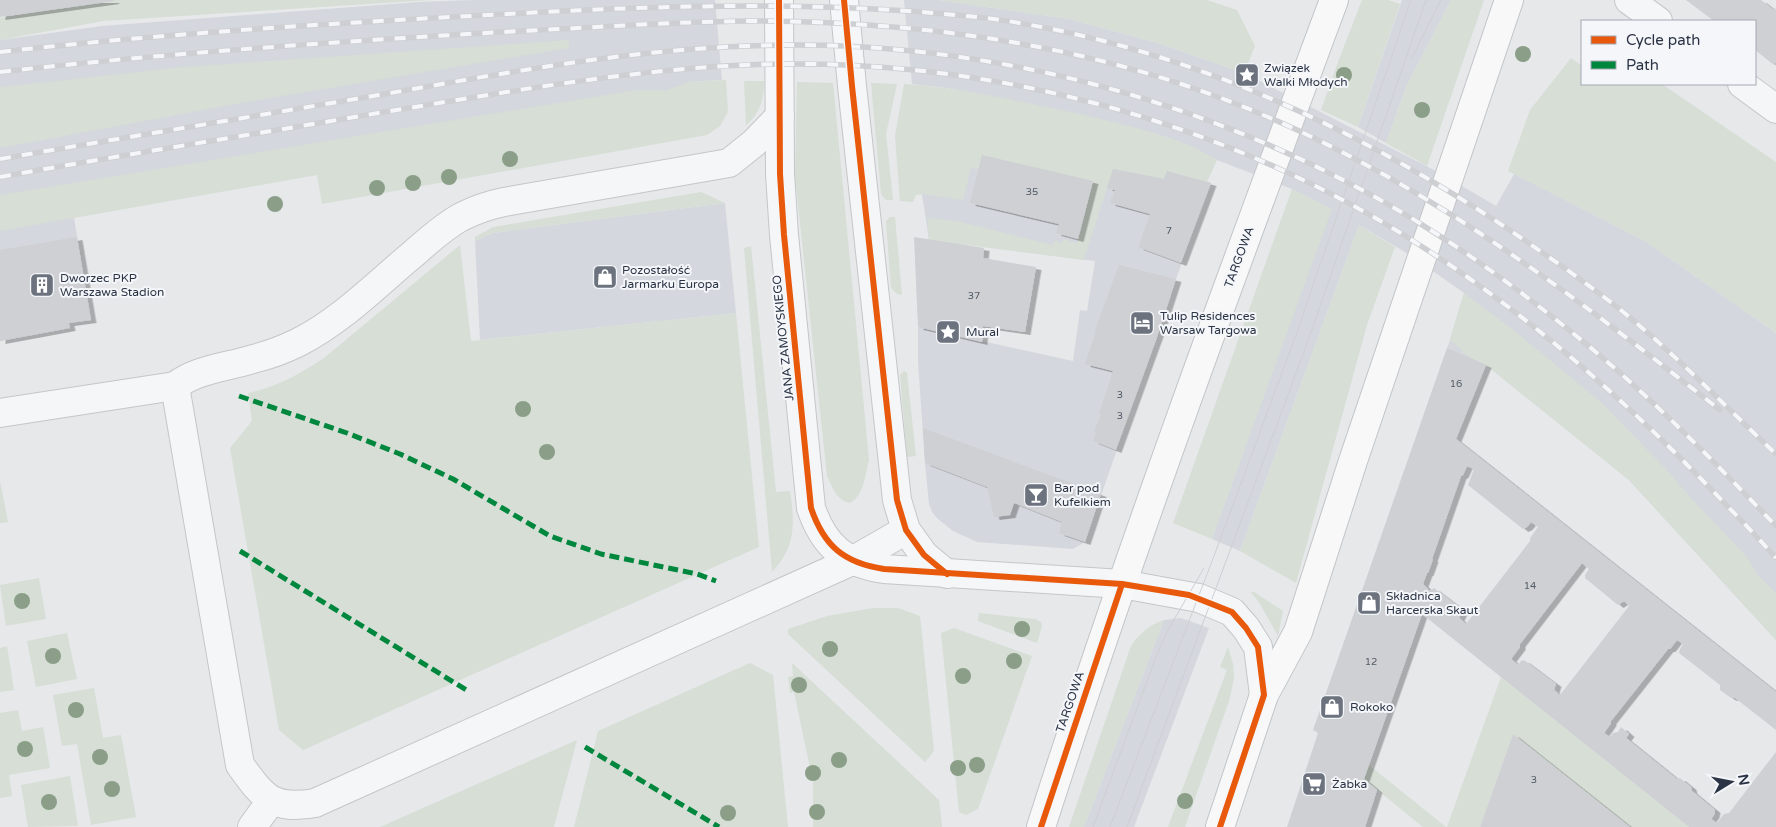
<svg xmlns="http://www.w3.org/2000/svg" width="1776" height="827" font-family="'Varela Round',sans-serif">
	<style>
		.built { fill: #d4d7dd }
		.green { fill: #d6ded6 }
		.building { fill: #ced0d3; fill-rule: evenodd; filter: url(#shadow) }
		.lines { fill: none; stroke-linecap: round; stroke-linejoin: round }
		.minor-casing { stroke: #c4c6c8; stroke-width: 30 }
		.major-casing { stroke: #c2c5c8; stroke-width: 30 }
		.minor { stroke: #f5f6f7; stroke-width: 28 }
		.major { stroke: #f8f8f8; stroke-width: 28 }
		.tram { stroke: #cecfd2; stroke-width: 1 }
		.rail-casing { stroke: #cecfd2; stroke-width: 5.5 }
		.rail { stroke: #f4f6f9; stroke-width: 4; stroke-dasharray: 11; stroke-linecap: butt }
		.quiet { stroke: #00873e; stroke-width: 5; stroke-dasharray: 10 5; stroke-linecap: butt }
		.cycleway-casing { stroke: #f4f6f9; stroke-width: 9 }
		.cycleway { stroke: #e8590c; stroke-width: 6 }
		.tree { fill: #8a9e88 }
		.labels { text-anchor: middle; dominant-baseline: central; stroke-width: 4; stroke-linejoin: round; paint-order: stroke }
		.number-label { font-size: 10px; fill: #545c69 }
		.poi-label { font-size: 12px; fill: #2b3445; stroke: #f4f6f9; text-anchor: start }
		.street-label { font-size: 12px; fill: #2b3445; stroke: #f4f6f9 }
	</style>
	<defs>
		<filter id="shadow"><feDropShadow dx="5.5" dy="3" stdDeviation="0" flood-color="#0004"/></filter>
	</defs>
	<rect width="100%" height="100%" fill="#e6e8ea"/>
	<g class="built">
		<polygon points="474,0 715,0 722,80 688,82 693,110 73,212 91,320 70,323 70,328 0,341 0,40 102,26 419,2"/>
		<polygon points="904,0 938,0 1069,19 1158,43 1244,73 1438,172 1496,206 1514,174 1645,241 1776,333 1776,640 1629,480 1486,365 1456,439 1424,414 1450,340 1464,293 1410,255 1359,225 1240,551 1212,539 1331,209 1292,189 1217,160 1188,145 1157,134 1089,117 1011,100 947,88 912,84"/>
		<polygon points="1402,0 1451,0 1406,87 1386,143 1358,127"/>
		<polygon points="912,130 1167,171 1211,183 1176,279 1085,542 1073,549 977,542 953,531 938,519 932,512 929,504 925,463 918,362 918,327 1073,361 1080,310 1087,311 1095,261 929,240"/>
		<polygon points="725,203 736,313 480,340 475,241 493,233"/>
		<polygon points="1181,618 1209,628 1134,827 1084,827 1164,620"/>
	</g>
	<g class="green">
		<polygon points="114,0 431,0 103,21 0,40 0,18"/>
		<polygon points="938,0 1207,0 1237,10 1255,46 1244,73 1158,43 1069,19"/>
		<polygon points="1362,0 1388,0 1400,4 1358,127 1321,110 1338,62"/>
		<polygon points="1451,0 1484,0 1427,166 1386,143 1406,87"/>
		<polygon points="569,40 569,48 252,101 0,148 0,87 183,67"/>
		<polygon points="1571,58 1582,66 1582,84 1662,84 1776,162 1776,333 1645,241 1508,171 1530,110"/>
		<polygon points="726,80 728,112 720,126 707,135 322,204 317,175 0,231 0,195 636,90 667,90 688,82"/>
		<path d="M744 81H764C764 98 760 114 746 125Z"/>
		<path d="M797 82 833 83 869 460C865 475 864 495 850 503 836 500 833 488 827 476L795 176Z"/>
		<polygon points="871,83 897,84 886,134 893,200 886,200 881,194"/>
		<path d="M904 84C952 87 1000 97 1047 107 1093 117 1142 127 1186 144 1197 148 1207 154 1217 160L1207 182 1167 171 1164 179 1113 169 1084 260 929 240 927 218 958 221 1053 245 1054 241 1062 243 1063 239 1077 243 1092 182 971 168 963 200 923 194 916 195 913 202 900 201 895 136Z"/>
		<polygon points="1292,189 1332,209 1212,539 1173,523"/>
		<polygon points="701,192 725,203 493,233 475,241 475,237 493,227"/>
		<polygon points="890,217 895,217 902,295 897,294 891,288 886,221"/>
		<polygon points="1359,225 1395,247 1367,325 1296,583 1240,551"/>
		<path d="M460 245 471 341 736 313 759 547 303 750 279 730 230 448 252 421 248 393C277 387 300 374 324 358Z"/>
		<path d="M751 246 776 492 790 491C795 522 796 547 772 572L744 248Z"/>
		<polygon points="1464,293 1512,329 1602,403 1665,468 1692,499 1747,557 1757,574 1776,593 1776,640 1629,480 1486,365 1469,357 1450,340"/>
		<polygon points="904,371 907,373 916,456 907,457 900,375"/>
		<polygon points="0,481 8,522 0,523"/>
		<polygon points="39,578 46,619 6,626 0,585"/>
		<polygon points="1251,592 1254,592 1283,611 1278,636 1260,604"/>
		<polygon points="873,608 898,608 920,616 934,751 925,762 788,634 788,629 827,616"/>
		<polygon points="979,613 1035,619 1041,622 1042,626 1037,643 978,621"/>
		<path d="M1164 620 1084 827H1069L1131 646C1140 633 1149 625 1164 620Z"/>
		<polygon points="954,628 1032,656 978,809 966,815 959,812 941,633"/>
		<polygon points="67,633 77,679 36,687 27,641"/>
		<polygon points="7,646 14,690 0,692 0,648"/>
		<polygon points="1228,647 1233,664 1234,679 1229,701 1185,827 1168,827 1227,670 1220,667"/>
		<polygon points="750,663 773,675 788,827 574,827 598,731"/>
		<polygon points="792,663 939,800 942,827 813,827 813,782 794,692 790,693 788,677 793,676"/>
		<polygon points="1501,677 1689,827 1630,827 1513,734 1480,827 1447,827"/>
		<polygon points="94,688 103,738 121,735 136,817 91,825 77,744 62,746 53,695"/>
		<polygon points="18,710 22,731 43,727 50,768 9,775 12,796 0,798 0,713"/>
		<polygon points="577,740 554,827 380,827"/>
		<polygon points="1368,765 1370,766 1446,827 1423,827 1364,779"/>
		<polygon points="70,776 78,826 28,827 21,785"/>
	</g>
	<g class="building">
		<polygon points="0,0 113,0 114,1 0,17"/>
		<polygon points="1686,0 1761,0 1774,10 1776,8 1776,62 1774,65 1755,50 1755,21 1714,21"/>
		<polygon points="982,155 1093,181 1078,239 1056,233 1059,224 970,203"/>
		<polygon points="1113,169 1164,179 1167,171 1211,183 1181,263 1138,247 1150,214 1110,203 1115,190 1107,188"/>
		<polygon points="77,237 91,320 69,323 70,328 0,341 0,250"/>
		<polygon points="914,237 984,248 983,258 1036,267 1025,332 983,326 982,342 918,327"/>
		<polygon points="1119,265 1176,279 1157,337 1116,450 1093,441 1096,432 1094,431 1101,414 1099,413 1113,371 1085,364 1096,331 1095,330"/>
		<path d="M1447 348 1486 365 1456 439 1776 692V730L1735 698H1731L1720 690V685L1679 653 1680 649 1683 644 1677 640 1670 649H1668L1611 721V723L1604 733 1610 737 1613 733 1618 732 1621 727 1629 734 1626 738 1677 779 1680 778 1691 787 1692 791 1715 810 1714 815 1711 819 1717 823 1724 814 1729 813 1776 752V827H1689L1422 614 1364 779 1377 790 1365 827H1287L1318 733 1313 730ZM1467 466 1474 469 1468 485 1523 529 1527 527 1531 522 1538 527 1530 538V541L1466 624 1459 618 1463 610 1434 588 1430 591 1423 584 1427 573H1428L1433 559H1432L1461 476 1463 475ZM1582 563 1589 569 1585 575V578L1618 605 1624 601 1629 606 1560 695 1554 690 1556 684 1524 660 1521 661 1518 665 1511 659 1520 647V644Z"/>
		<polygon points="923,428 1101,494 1085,542 1059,533 1062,522 1014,503 1010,515 994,517 987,487 925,463"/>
		<polygon points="1513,734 1630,827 1480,827"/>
	</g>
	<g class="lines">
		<defs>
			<g id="minor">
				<path d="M779 0 780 174 784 235 811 508C824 546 844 563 884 569L1122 584 1199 598 1232 612 1246 628 1258 647 1264 695"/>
				<polyline points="844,0 852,86 897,500 906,530 924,555 947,574"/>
				<polyline points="1629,0 1658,21"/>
				<polyline points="1742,84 1776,109"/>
				<path d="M175 386 240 765C264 798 272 810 315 803L852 561 906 530"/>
				<path d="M0 413 175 386C197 369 228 367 253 359 269 355 285 349 299 342 342 320 377 284 413 254 428 241 443 227 461 217 475 210 489 205 504 202L729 163 754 143 780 116"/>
				<polyline points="252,827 271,801"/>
			</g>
			<g id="major">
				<path d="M1041 827C1130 549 1232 274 1334 0"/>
				<polyline points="1220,827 1264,695 1298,632 1353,461 1509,0"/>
			</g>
		</defs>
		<use href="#minor" class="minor-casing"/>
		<use href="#major" class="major-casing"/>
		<use href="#minor" class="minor"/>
		<use href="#major" class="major"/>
		<g class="tram">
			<polyline points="1412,58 1441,0"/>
			<polyline points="1093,827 1156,657 1168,630 1204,568"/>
			<polyline points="1110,827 1214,556 1296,335 1411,0"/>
			<polyline points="1127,827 1308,341 1426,0"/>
		</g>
		<defs>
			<g id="rail">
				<path d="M0 52C168 33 337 23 507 14 670 5 832 0 994 19 1181 46 1349 124 1505 227 1545 254 1584 281 1622 311 1676 355 1725 406 1776 454"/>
				<path d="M0 72C167 53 334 42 502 32 585 28 667 22 749 21 927 21 1104 46 1268 117 1435 189 1578 299 1720 410"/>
				<path d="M0 159C134 136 268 114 402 91 516 71 631 50 748 46 962 37 1176 90 1364 191 1435 229 1501 276 1564 326 1641 387 1709 456 1776 526"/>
				<path d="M0 177C128 154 256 134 384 112 515 91 647 66 780 64 993 61 1211 119 1394 229 1511 300 1614 389 1709 487 1732 511 1755 534 1776 558"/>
			</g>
		</defs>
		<use href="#rail" class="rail-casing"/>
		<use href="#rail" class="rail"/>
		<g class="quiet">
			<polyline points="239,396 347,433 400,454 453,479 550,536 601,554 697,574 716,581"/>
			<polyline points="240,551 468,691"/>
			<polyline points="585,747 719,827"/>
		</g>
		<defs>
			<g id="cycleway">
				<path d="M779 0 780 174 784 235 811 508C824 546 844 563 884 569L1122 584 1189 595 1232 612 1246 628 1258 647 1264 695 1220 827"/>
				<polyline points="844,0 852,86 897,500 906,530 924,555 947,574"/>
				<polyline points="1041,827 1122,584"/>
			</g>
		</defs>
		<use href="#cycleway" class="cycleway-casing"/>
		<use href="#cycleway" class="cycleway"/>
	</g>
	<g class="tree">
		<circle cx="1523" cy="54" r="8"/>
		<circle cx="1344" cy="75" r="8"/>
		<circle cx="1422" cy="110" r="8"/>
		<circle cx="510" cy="159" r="8"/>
		<circle cx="449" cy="177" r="8"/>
		<circle cx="413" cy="183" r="8"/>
		<circle cx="377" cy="188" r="8"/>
		<circle cx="275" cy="204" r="8"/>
		<circle cx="523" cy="409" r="8"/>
		<circle cx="547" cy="452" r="8"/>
		<circle cx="22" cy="601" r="8"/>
		<circle cx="1022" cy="629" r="8"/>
		<circle cx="830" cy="649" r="8"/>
		<circle cx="53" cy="656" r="8"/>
		<circle cx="1014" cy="661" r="8"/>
		<circle cx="963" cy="676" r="8"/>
		<circle cx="799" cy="685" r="8"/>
		<circle cx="76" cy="710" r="8"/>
		<circle cx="25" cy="749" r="8"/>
		<circle cx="100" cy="757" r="8"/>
		<circle cx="839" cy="760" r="8"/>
		<circle cx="977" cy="765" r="8"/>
		<circle cx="958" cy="768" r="8"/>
		<circle cx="813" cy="773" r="8"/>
		<circle cx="112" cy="789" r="8"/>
		<circle cx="1185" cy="801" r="8"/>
		<circle cx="49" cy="802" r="8"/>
		<circle cx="817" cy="812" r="8"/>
		<circle cx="728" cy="813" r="8"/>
	</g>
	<defs>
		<symbol id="sight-square" viewBox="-11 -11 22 22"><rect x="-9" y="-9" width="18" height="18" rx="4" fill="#6c737f" stroke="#f4f6f9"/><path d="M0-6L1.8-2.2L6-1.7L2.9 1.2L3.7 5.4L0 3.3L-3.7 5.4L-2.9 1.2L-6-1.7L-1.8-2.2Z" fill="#fff"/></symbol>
		<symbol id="shop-square" viewBox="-11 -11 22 22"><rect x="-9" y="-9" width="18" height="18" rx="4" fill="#6c737f" stroke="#f4f6f9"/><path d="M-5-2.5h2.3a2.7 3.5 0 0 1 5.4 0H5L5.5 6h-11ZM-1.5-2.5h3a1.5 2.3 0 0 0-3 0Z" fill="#fff"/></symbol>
		<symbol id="building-square" viewBox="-11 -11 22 22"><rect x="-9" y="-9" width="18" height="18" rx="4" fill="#6c737f" stroke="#f4f6f9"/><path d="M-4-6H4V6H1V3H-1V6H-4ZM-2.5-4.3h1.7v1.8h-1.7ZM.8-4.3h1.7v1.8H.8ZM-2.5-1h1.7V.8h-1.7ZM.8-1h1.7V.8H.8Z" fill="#fff"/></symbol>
		<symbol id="hotel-square" viewBox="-11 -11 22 22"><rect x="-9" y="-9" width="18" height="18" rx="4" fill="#6c737f" stroke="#f4f6f9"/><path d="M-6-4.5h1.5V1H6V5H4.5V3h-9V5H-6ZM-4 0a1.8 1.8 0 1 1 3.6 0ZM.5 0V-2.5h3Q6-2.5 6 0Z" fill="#fff"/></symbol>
		<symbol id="bar-square" viewBox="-11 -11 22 22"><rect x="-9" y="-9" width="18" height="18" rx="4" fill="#6c737f" stroke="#f4f6f9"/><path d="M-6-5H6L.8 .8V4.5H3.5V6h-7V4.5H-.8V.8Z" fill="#fff"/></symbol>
		<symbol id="supermarket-square" viewBox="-11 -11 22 22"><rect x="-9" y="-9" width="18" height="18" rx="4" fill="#6c737f" stroke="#f4f6f9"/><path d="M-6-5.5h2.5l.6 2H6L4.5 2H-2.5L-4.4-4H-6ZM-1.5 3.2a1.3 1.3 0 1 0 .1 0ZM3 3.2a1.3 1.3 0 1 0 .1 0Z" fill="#fff"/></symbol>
	</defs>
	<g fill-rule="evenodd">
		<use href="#sight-square" x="1233" y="61" width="28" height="28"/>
		<use href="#shop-square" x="591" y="263" width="28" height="28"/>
		<use href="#building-square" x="28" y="271" width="28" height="28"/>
		<use href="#hotel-square" x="1128" y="309" width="28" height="28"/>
		<use href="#sight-square" x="934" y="318" width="28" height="28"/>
		<use href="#bar-square" x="1022" y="481" width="28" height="28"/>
		<use href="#shop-square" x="1355" y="589" width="28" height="28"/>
		<use href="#shop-square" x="1318" y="693" width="28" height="28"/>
		<use href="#supermarket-square" x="1300" y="770" width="28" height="28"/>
	</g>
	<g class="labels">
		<g class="number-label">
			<text x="1032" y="192">35</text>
			<text x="1169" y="231">7</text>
			<text x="974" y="296">37</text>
			<text x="1456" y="384">16</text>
			<text x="1120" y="395">3</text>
			<text x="1120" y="416">3</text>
			<text x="1530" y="586">14</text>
			<text x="1371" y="662">12</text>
			<text x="1534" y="780">3</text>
		</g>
		<g class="poi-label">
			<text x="1264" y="68">Związek<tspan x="1264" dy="14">Walki Młodych</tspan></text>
			<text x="622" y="270">Pozostałość<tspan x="622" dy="14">Jarmarku Europa</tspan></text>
			<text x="60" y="278">Dworzec PKP<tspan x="60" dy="14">Warszawa Stadion</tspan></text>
			<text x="1160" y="316">Tulip Residences<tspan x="1160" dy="14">Warsaw Targowa</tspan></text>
			<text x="966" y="332">Mural</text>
			<text x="1054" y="488">Bar pod<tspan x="1054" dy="14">Kufelkiem</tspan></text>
			<text x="1386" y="596">Składnica<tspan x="1386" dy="14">Harcerska Skaut</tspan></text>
			<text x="1350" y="707">Rokoko</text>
			<text x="1332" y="784">Żabka</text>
		</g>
		<g class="street-label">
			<text transform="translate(1239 257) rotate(-70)">TARGOWA</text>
			<text transform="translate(783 338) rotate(-96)">JANA ZAMOYSKIEGO</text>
			<text transform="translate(1070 702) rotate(-71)">TARGOWA</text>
		</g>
	</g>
	<rect x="1581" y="20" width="175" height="65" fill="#f4f6f9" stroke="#a4a8b1"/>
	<rect x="1591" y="36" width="25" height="8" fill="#e8590c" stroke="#a4a8b1"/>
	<text x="1626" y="45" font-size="15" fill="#2b3445">Cycle path</text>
	<rect x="1591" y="61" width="25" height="8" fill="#00873e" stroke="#a4a8b1"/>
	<text x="1626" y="70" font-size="15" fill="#2b3445">Path</text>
	<g transform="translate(1731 782) rotate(80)" stroke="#f4f6f9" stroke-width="4" paint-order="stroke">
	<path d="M0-4L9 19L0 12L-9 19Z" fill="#2b3445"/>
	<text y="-8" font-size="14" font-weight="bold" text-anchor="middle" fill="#2b3445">N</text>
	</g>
</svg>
